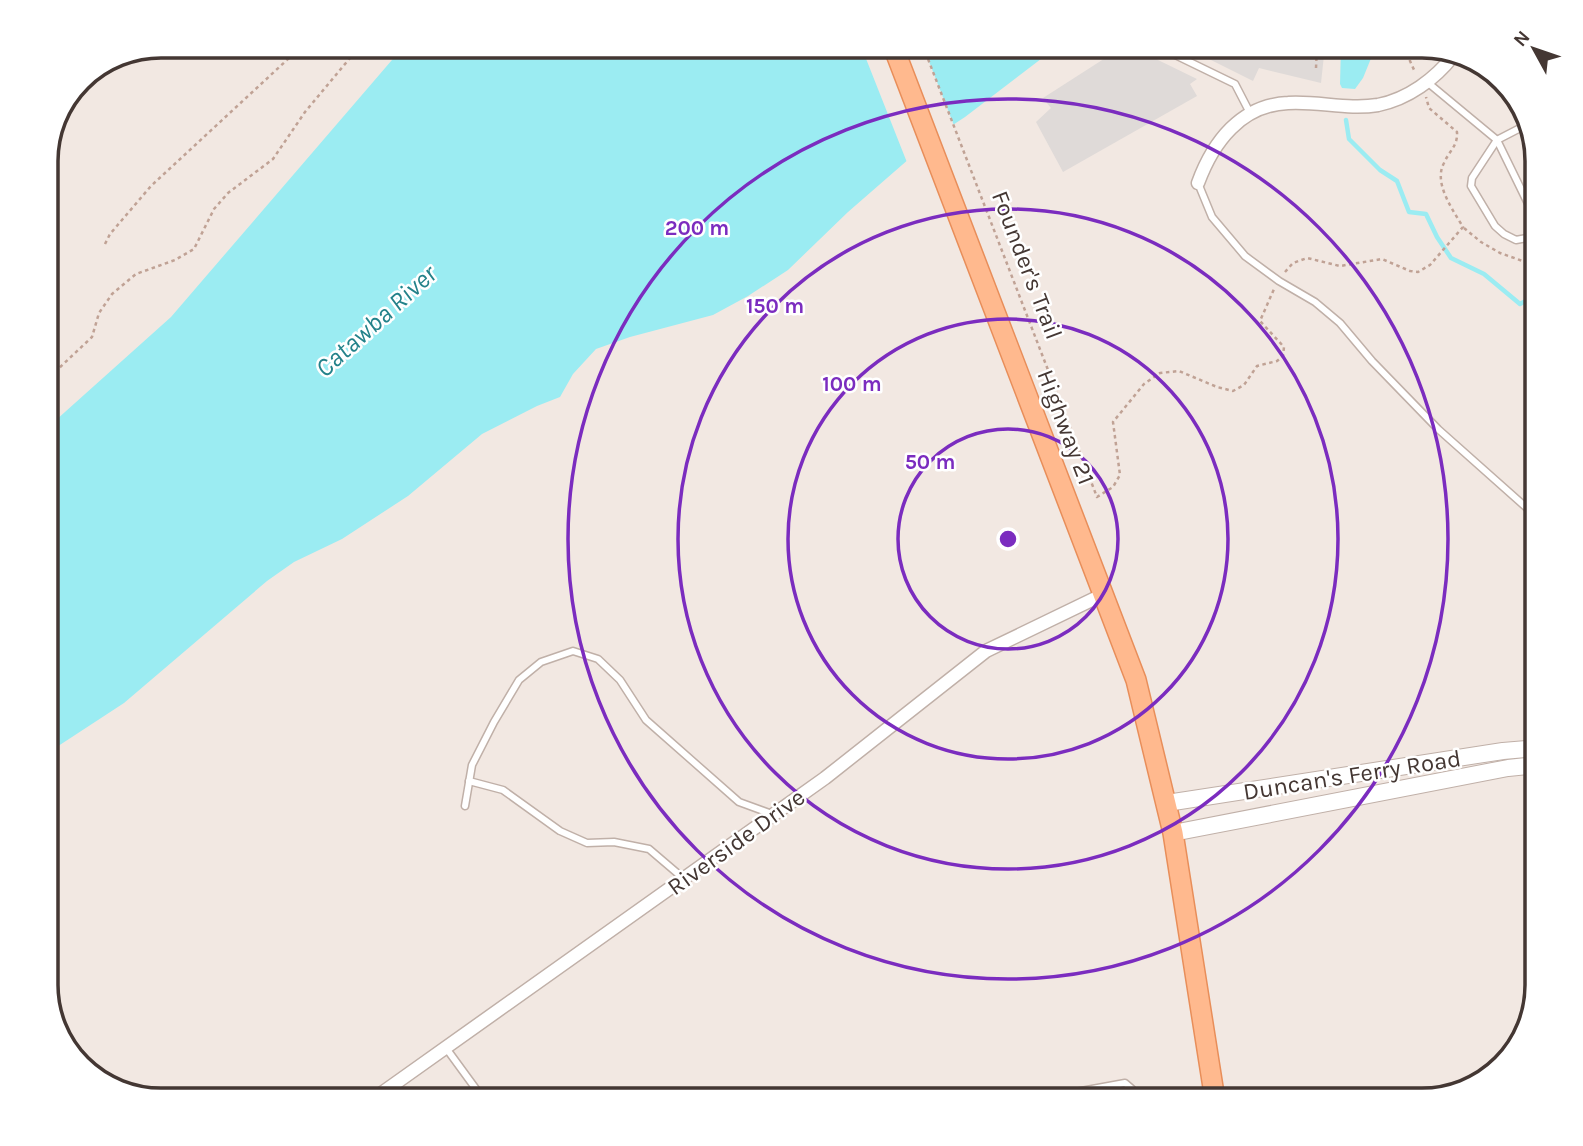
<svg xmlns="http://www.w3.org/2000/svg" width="1583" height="1146" font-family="Karla,sans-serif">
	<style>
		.parking { fill: #dfdad8 }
		.water { fill: #9becf2 }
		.pier { fill: #f2e8e2 }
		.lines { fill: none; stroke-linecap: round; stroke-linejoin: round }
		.stream { stroke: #9becf2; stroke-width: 4.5 }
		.service-casing { stroke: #c0b0a8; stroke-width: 9 }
		.minor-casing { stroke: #c0b0a8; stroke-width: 15 }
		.tertiary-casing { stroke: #c0b0a8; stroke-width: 18 }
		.primary-casing { stroke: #e88e5a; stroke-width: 22 }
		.path { stroke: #c0a295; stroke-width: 2.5; stroke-dasharray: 3.5 3.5; stroke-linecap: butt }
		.service { stroke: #fff; stroke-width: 6 }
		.minor { stroke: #fff; stroke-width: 12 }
		.tertiary { stroke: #fff; stroke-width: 16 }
		.primary { stroke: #ffb98e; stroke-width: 19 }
		.ring { fill: none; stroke: #7b2cbf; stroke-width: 3.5 }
		.labels { text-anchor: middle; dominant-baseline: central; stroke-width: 5; stroke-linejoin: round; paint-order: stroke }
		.street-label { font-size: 24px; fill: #443733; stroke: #fff }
		.water-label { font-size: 26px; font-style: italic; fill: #23828a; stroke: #fff }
		.rim { fill: none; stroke: #443733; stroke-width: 3.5 }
		.centre { fill: #7b2cbf; stroke: #fff; stroke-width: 3.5 }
		.ring-label { font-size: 21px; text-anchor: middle; font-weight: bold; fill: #7b2cbf; stroke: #fff; stroke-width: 5; stroke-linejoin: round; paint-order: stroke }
	</style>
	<rect width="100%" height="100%" fill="#f2e8e2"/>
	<g class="parking">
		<polygon points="1124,46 1150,46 1149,52 1158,60 1197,79 1190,84 1197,96 1063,172 1036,122 1051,108 1043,98"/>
		<polygon points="1183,46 1325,46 1321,83 1259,68 1253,81"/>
	</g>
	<g class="water">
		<polygon points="404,46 1058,46 965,117 933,138 848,212 788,270 748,296 713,315 630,337 596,349 573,374 560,397 537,406 482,434 408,496 342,539 294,562 267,581 124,703 46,754 46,429 171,317"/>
		<polygon points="1341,46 1376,46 1363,78 1355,89 1342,88 1340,84"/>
	</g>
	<polygon class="pier" points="861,46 923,46 955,128 935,141 908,165"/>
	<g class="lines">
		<polyline class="stream" points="1346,120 1349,139 1380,170 1397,181 1409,212 1426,214 1437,237 1451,258 1484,274 1520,304 1537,295"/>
		<defs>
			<g id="service">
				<polyline points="1154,53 1165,50 1235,84 1250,113"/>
				<polyline points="1427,82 1497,140 1537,222"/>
				<polyline points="1530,127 1526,125 1497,140 1472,178 1471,186 1495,226 1504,234 1516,240 1537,236"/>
				<polyline points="1198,183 1212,217 1245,256 1279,281 1315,302 1340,323 1372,361 1438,429 1537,517"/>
				<polyline points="469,781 503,790 560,831 587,843 614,842 649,849 683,878"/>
				<polyline points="465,806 472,765 494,722 519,680 541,662 573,651 598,659 620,680 646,720 739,802 772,814"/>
				<polyline points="446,1048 484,1100"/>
				<polyline points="1032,1100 1125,1083 1132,1089 1133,1100"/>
			</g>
			<g id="minor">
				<path d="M1198 183C1213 142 1241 105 1288 103 1318 101 1348 110 1378 105 1408 99 1435 79 1453 56"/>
				<polyline points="372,1100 825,778 986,651 1104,594"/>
			</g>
			<g id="tertiary">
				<polyline points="1167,803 1503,751 1537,748"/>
				<polyline points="1173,833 1508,768 1537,765"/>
			</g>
			<polyline id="primary" points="893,46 1136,680 1173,833 1215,1100"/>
		</defs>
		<use href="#service" class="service-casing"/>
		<use href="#minor" class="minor-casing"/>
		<use href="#tertiary" class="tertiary-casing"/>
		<use href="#primary" class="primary-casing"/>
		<g class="path">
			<polyline points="923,46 1097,497 1113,487 1120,475 1113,422 1144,384 1160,373 1179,371 1217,387 1233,391 1244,385 1257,366 1277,361 1283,356 1284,347 1260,321 1274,289"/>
			<polyline points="1409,46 1410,61 1415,72"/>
			<polyline points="1316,68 1317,46"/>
			<polyline points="1464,228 1481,242 1500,253 1537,266"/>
			<polyline points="105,244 110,234 151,186 302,46"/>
			<path d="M1285 272 1293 263 1307 258 1340 266 1382 259 1410 271 1418 272 1430 265 1463 227C1453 210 1433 183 1444 163 1449 151 1458 146 1457 132L1429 108 1426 97"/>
			<polyline points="46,399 57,370 92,337 99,313 112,294 136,274 175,260 194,249 214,209 228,193 273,159 305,112 360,46"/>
		</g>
		<use href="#service" class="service"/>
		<use href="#minor" class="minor"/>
		<use href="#tertiary" class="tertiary"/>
		<use href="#primary" class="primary"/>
	</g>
	<g class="ring">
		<circle cx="1008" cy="539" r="110"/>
		<circle cx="1008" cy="539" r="220"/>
		<circle cx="1008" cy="539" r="330"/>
		<circle cx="1008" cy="539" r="440"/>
	</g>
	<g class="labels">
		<g class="street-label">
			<text transform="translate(1027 265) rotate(69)">Founder's Trail</text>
			<text transform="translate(1066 427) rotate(69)">Highway 21</text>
			<text transform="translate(1352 775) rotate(-9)">Duncan's Ferry Road</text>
			<text transform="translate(736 842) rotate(-36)">Riverside Drive</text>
		</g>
		<g class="water-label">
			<text transform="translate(376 321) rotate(-42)">Catawba River</text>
		</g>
	</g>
	<path d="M0 0H1583V1146H0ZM161 58H1422A103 103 0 0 1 1525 161V985A103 103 0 0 1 1422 1088H161A103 103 0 0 1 58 985V161A103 103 0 0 1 161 58Z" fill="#fff" fill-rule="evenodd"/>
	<path class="rim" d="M161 58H1422A103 103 0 0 1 1525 161V985A103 103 0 0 1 1422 1088H161A103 103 0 0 1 58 985V161A103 103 0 0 1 161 58Z"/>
	<circle cx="1008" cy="539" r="10" class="centre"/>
	<g class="ring-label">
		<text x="697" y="235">200 m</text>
		<text x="775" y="313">150 m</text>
		<text x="852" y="391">100 m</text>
		<text x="930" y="469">50 m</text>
	</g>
	<g transform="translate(1534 49) rotate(310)" stroke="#ffffff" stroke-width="5" paint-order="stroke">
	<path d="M0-5L12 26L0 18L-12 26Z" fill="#443733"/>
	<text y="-10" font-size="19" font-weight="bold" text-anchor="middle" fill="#443733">N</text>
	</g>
</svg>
